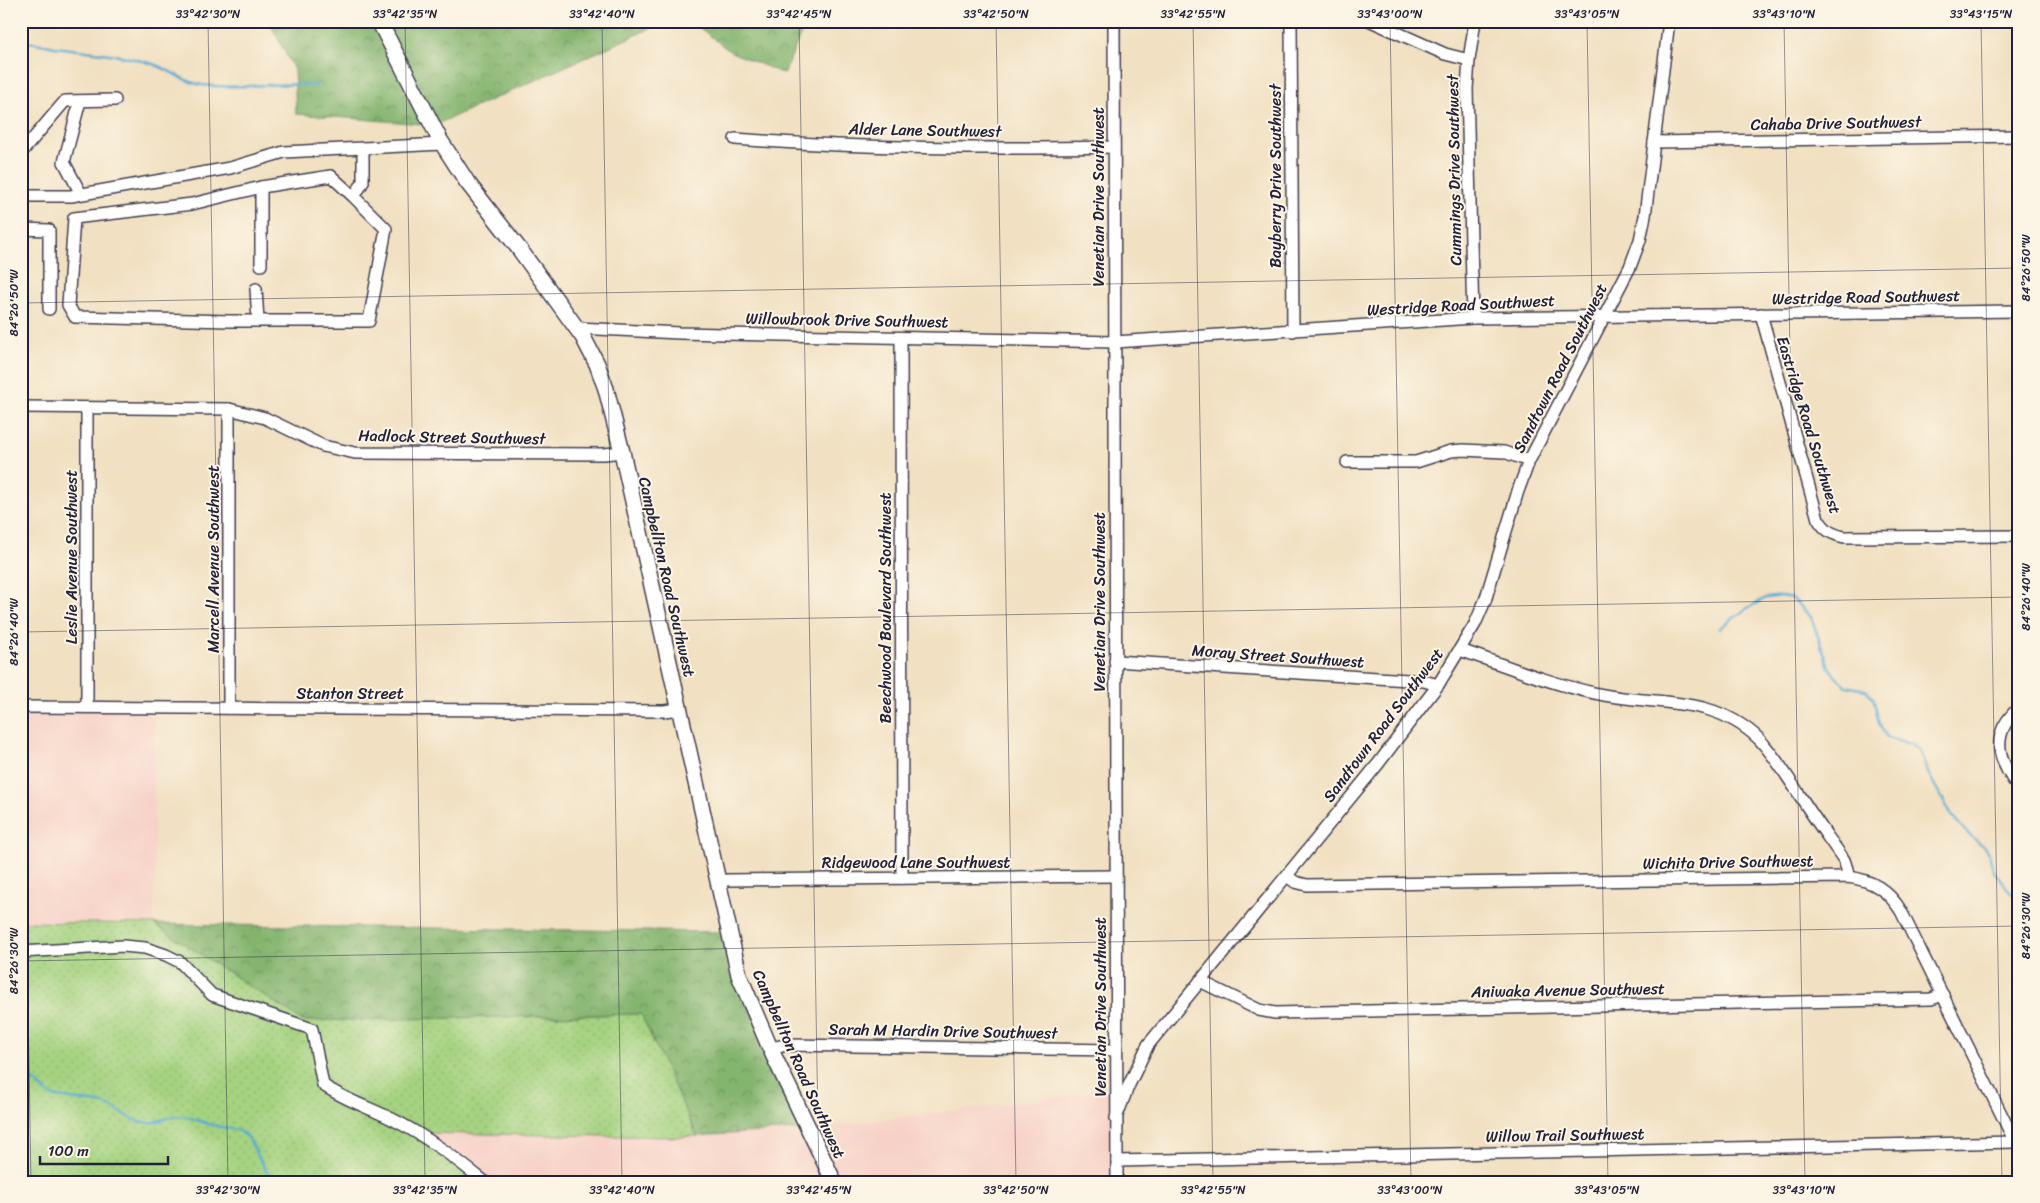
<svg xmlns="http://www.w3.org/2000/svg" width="2040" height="1203" font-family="Sriracha,sans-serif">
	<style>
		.built { fill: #f7d1c7 }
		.grass { fill: url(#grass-dots); stroke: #647a5e }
		.forest { fill: url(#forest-crowns); stroke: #536c54 }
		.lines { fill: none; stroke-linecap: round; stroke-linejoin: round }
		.stream { stroke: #55aad2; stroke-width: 2.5 }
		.minor-casing { stroke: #413e4f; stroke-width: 14 }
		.major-casing { stroke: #413e4f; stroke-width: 18 }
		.minor { stroke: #fff; stroke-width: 11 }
		.major { stroke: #fff; stroke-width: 15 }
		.ticks { fill: none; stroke: #22223b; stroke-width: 1; stroke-opacity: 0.45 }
		.labels { text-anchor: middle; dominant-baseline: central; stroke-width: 4; stroke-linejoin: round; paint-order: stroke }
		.street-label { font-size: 16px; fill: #22223b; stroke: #fcf5e5 }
		.neatline { fill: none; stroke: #22223b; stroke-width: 2 }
		.ticks-label { font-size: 12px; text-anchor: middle; fill: #22223b }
	</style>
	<defs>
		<pattern id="grass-dots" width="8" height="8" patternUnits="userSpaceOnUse" patternTransform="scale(1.25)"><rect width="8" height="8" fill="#a5d380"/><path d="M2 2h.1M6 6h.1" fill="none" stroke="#8eb570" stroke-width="1.8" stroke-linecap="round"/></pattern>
		<pattern id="forest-crowns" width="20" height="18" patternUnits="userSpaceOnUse" patternTransform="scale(1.25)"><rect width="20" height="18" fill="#84b56e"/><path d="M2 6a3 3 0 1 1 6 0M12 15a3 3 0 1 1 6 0" fill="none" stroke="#6c935c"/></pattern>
	</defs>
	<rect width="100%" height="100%" fill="#fcf5e5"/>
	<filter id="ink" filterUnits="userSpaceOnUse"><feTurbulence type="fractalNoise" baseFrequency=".02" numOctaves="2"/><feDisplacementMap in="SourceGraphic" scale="10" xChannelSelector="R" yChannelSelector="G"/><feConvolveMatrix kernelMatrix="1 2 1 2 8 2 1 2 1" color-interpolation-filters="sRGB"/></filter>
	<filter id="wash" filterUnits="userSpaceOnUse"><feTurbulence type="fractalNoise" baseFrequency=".0096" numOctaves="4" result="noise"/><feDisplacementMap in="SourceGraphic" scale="20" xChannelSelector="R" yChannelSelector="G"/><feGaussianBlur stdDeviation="1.12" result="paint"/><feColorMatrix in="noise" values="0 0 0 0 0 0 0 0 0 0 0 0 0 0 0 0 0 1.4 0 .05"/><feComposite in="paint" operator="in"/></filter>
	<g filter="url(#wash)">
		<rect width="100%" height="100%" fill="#f1e0c1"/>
		<g class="built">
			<polygon points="21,706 154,706 154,924 21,922"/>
			<polygon points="1116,1090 1114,1182 479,1182 417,1133 676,1137 810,1129"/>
		</g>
		<polygon class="grass" points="21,922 154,924 303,1021 642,1014 697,1136 676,1137 418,1133 479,1182 21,1182"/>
		<g class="forest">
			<polygon points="277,21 667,21 435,125 296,114 294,70 270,23"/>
			<polygon points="691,21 806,21 784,74 731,52"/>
			<polygon points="154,924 721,932 743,994 810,1129 697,1136 641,1014 303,1021"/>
		</g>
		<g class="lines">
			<g class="stream">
				<path d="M21 42C33 41 44 45 55 47 88 51 121 54 153 64 171 70 183 82 202 85 240 90 278 81 317 86"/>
				<polyline points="1719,629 1746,609 1766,598 1782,596 1792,598 1811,617 1829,667 1836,677 1846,686 1866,690 1873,697 1879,724 1887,738 1911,744 1919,750 1929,775 1952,816 1967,833 1984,847 1989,854 1993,870 2019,903"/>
				<polyline points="21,1069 51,1096 105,1104 139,1122 151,1123 175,1116 188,1117 212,1125 237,1130 248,1137 272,1182"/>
			</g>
		</g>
	</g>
	<g filter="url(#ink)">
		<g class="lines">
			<defs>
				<g id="minor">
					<polyline points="1114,21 1117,1182"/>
					<polyline points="1291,21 1293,331"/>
					<polyline points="1371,21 1445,54 1469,60"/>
					<polyline points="80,101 64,162 81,194"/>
					<path d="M735 139C861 149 988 149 1114 147"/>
					<polyline points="1654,142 2019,136"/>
					<polyline points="21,153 65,101 115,100"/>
					<polyline points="261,187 261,265"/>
					<polyline points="21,196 71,196 230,168 284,152 442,144"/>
					<polyline points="354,197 386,229 369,321 229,321 75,317 68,305 74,218 192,204 261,187 331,176 354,197 363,182 363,148"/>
					<polyline points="21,229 49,230 49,309"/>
					<polyline points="256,289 258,321"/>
					<path d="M1761 314 1818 519C1825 530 1831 534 1844 537L2019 536"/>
					<polyline points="1473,318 1467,89 1469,60 1475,21"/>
					<polyline points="577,328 679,333 1115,342 1473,318 2019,311"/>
					<polyline points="901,338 902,878"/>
					<polyline points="21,407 229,409 265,418 323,446 355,453 604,454 622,452"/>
					<polyline points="87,408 87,707"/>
					<polyline points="1347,462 1416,462 1451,451 1463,450 1504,452 1529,461"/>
					<path d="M1460 650C1504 665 1548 683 1594 693 1653 707 1710 692 1759 739 1775 756 1786 775 1799 794 1813 817 1829 838 1844 860L1847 869 1848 877"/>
					<polyline points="1115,661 1424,681 1438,685"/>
					<polyline points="21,707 664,711 679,709"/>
					<polyline points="229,708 229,409"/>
					<path d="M2019 708C1989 734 1998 761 2019 788"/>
					<polyline points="717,881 728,880 1116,876"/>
					<path d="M21 952 123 946 145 948 166 955 180 962 212 995 312 1029 323 1085C345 1100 368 1107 392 1119 426 1136 455 1158 485 1182"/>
					<polyline points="1200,981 1259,1010 1275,1013 1931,999 1943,995"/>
					<polyline points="770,1048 787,1045 1116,1050"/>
					<polyline points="1116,1118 1128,1087 1148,1045 1378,764 1438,685 1475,624 1485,601 1518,491 1529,461 1630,267 1640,240 1645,216 1669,21"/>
					<path d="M1117 1161 2015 1142 1901 911C1888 890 1872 880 1848 877L1307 885 1295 882 1287 876"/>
				</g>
				<polyline id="major" points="379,21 440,140 467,182 520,250 583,337 597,364 606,389 622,452 739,975 770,1048 834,1182"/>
			</defs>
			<use href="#minor" class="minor-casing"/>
			<use href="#major" class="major-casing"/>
			<use href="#minor" class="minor"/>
			<use href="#major" class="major"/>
		</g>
	</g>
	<path class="ticks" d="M208 21 228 1182M405 21 425 1182M602 21 622 1182M799 21 819 1182M996 21 1016 1182M1193 21 1213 1182M1390 21 1411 1182M1587 21 1608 1182M1784 21 1805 1182M1981 21 2002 1182M21 303 2019 268M21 597 31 1182M21 632 2019 597M21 961 2019 926"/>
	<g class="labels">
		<g class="street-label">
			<text transform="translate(1836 123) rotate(-1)">Cahaba Drive Southwest</text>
			<text transform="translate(925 130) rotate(1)">Alder Lane Southwest</text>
			<text transform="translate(1454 170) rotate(-91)">Cummings Drive Southwest</text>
			<text transform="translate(1275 176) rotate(-90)">Bayberry Drive Southwest</text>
			<text transform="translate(1098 197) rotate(-90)">Venetian Drive Southwest</text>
			<text transform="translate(1866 297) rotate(-1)">Westridge Road Southwest</text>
			<text transform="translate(1461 305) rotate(-3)">Westridge Road Southwest</text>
			<text transform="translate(847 320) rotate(1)">Willowbrook Drive Southwest</text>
			<text transform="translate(1560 368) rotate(-63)">Sandtown Road Southwest</text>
			<text transform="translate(1809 425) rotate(73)">Eastridge Road Southwest</text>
			<text transform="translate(452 437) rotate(1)">Hadlock Street Southwest</text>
			<text transform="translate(71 557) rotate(-90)">Leslie Avenue Southwest</text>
			<text transform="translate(213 559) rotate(-90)">Marcell Avenue Southwest</text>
			<text transform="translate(667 577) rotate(77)">Campbellton Road Southwest</text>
			<text transform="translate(1099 602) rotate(-90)">Venetian Drive Southwest</text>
			<text transform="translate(885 608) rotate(-90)">Beechwood Boulevard Southwest</text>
			<text transform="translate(1278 656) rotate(4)">Moray Street Southwest</text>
			<text x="350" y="693">Stanton Street</text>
			<text transform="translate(1383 725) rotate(-53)">Sandtown Road Southwest</text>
			<text x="916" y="862">Ridgewood Lane Southwest</text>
			<text transform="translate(1728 862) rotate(-1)">Wichita Drive Southwest</text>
			<text transform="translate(1568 990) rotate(-1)">Aniwaka Avenue Southwest</text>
			<text transform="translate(1100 1007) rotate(-90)">Venetian Drive Southwest</text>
			<text transform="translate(943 1031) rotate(1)">Sarah M Hardin Drive Southwest</text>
			<text transform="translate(799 1064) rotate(66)">Campbellton Road Southwest</text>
			<text transform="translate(1565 1135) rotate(-1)">Willow Trail Southwest</text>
		</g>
	</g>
	<rect width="2040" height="1203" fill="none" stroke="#fcf5e5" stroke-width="55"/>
	<path d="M40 1156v8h128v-8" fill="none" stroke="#22223b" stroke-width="2.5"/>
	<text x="48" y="1156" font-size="15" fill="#22223b" stroke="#fcf5e5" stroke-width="4" paint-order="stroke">100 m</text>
	<rect x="28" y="28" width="1984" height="1148" class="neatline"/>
	<g class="ticks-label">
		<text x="208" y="18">33°42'30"N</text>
		<text x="405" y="18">33°42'35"N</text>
		<text x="602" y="18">33°42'40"N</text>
		<text x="799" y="18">33°42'45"N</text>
		<text x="996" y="18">33°42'50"N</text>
		<text x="1193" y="18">33°42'55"N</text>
		<text x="1390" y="18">33°43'00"N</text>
		<text x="1587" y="18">33°43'05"N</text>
		<text x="1784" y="18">33°43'10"N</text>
		<text x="1981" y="18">33°43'15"N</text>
		<text transform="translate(2026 268) rotate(-90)" y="4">84°26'50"W</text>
		<text transform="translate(14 303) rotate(-90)" y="4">84°26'50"W</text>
		<text transform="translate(2026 597) rotate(-90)" y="4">84°26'40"W</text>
		<text transform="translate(14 632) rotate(-90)" y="4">84°26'40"W</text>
		<text transform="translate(2026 926) rotate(-90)" y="4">84°26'30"W</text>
		<text transform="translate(14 961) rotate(-90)" y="4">84°26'30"W</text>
		<text x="228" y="1194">33°42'30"N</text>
		<text x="425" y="1194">33°42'35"N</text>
		<text x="622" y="1194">33°42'40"N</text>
		<text x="819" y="1194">33°42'45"N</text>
		<text x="1016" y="1194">33°42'50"N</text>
		<text x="1213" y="1194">33°42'55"N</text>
		<text x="1410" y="1194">33°43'00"N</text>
		<text x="1607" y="1194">33°43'05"N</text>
		<text x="1804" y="1194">33°43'10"N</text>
	</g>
</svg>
